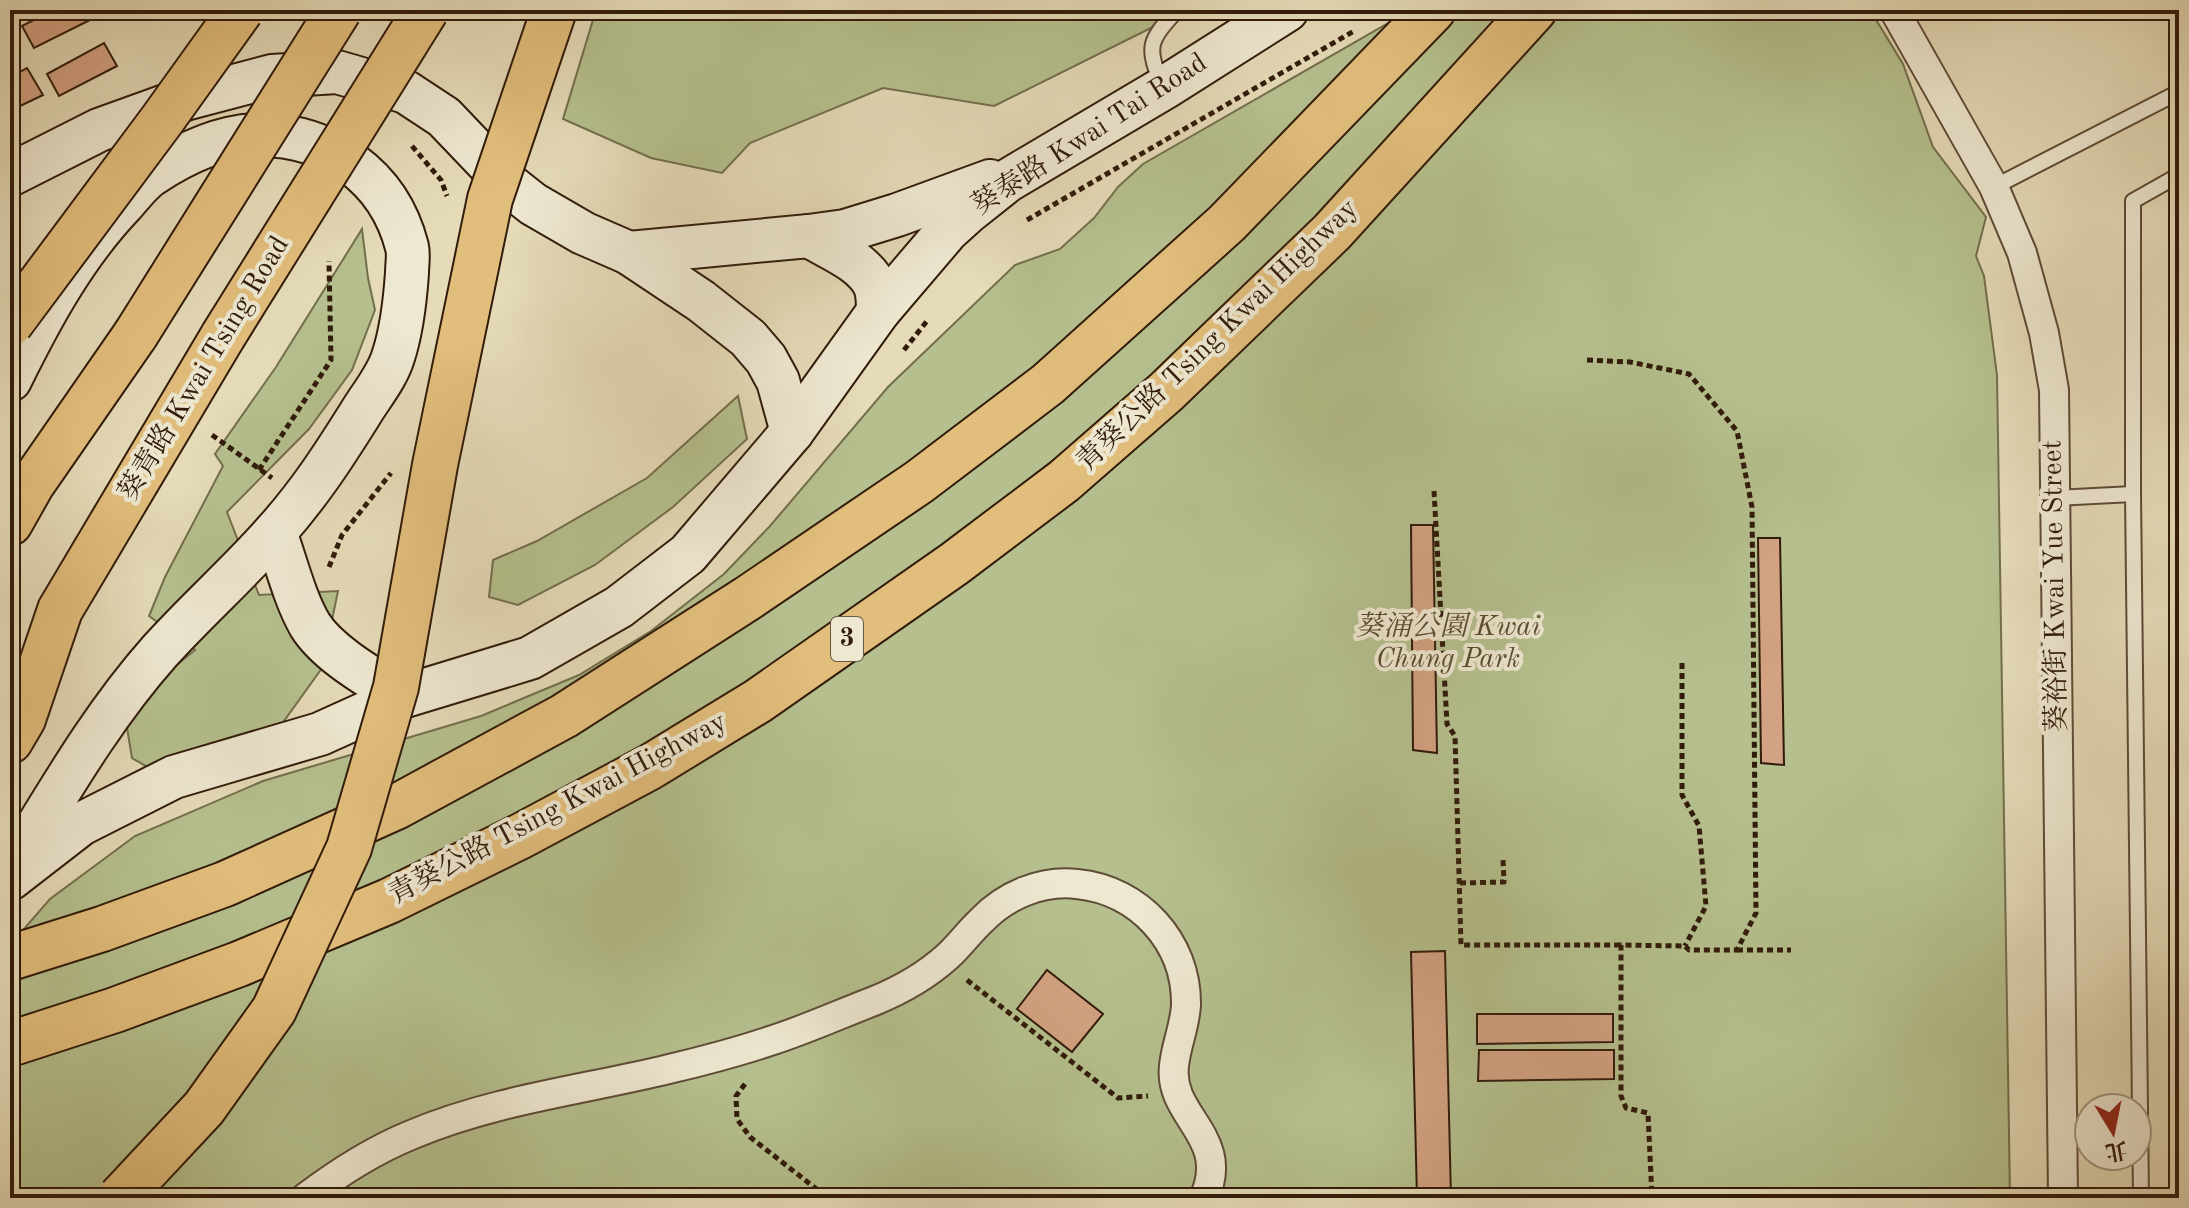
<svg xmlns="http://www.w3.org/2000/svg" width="2189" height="1208" font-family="'Old Standard TT','Noto Serif TC',serif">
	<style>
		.green { fill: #b5c08e; stroke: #736e4c; stroke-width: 2 }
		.building { fill: #d3a282; stroke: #311b0a; stroke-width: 2 }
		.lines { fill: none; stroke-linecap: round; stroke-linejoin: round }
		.lane-casing { stroke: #5e4b36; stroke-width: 18 }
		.street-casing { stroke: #5e4b36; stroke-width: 32 }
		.secondary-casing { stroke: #311b0a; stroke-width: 46 }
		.primary-casing { stroke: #311b0a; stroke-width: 48 }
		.highway-casing { stroke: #311b0a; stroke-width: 48 }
		.path { stroke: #311b0a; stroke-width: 5; stroke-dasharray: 6 4; stroke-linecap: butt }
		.lane { stroke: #eee8d1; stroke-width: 14 }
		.street { stroke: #eee8d1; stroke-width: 28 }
		.secondary { stroke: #eee8d1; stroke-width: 42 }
		.primary { stroke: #e2be7c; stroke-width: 44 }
		.highway { stroke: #e2be7c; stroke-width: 44 }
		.primary-bridge-casing { stroke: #311b0a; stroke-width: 48; stroke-linecap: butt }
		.highway-bridge-casing { stroke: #311b0a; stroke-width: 48; stroke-linecap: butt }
		.primary-bridge { stroke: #e2be7c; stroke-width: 44 }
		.highway-bridge { stroke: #e2be7c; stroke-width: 44 }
		.labels { text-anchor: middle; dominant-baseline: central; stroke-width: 8; stroke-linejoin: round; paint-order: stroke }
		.shield { fill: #eee8d1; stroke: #6a5846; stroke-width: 2 }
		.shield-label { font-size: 26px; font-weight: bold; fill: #311b0a }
		.street-label { font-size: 28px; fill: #311b0a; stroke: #eee8d1 }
		.park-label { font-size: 28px; font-style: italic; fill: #594d32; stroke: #eee8d1 }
	</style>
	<rect width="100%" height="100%" fill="#e5dbb8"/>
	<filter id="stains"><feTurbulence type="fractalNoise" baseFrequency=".0025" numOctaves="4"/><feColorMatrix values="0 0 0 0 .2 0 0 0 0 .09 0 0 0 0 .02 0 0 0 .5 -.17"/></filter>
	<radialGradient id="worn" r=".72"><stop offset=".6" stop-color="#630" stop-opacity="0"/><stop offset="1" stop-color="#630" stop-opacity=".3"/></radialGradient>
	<g class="green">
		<polygon points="596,10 1187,10 994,106 883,88 750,143 722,173 651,158 563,119"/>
		<polygon points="1411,10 1870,10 1903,64 1933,147 1986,217 1976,256 1984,276 1997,375 2010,1198 10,1198 10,945 50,899 135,836 263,781 481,716 579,675 651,631 724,574 770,526 888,387 1015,265 1060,249 1094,218 1118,187 1143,164"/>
		<polygon points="362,229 368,278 375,310 352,370 309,429 227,512 259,595 338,591 322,668 261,753 185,789 132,758 126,722 139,696 195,650 149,616 165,577 223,466 215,454 276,367"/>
		<polygon points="738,396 747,439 673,507 595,565 518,605 489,597 493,560 537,541 647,478"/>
	</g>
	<g class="building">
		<polygon points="53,10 87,10 92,19 34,48 22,26"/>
		<polygon points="104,43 117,66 59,96 47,74"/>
		<polygon points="27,68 43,95 10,111 10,77"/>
		<polygon points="1411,525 1433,525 1437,753 1413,750"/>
		<polygon points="1758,538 1780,538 1784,765 1761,763"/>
		<polygon points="1445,951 1451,1198 1417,1198 1411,952"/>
		<polygon points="1047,970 1103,1014 1072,1052 1017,1009"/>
		<polygon points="1477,1014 1613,1014 1613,1042 1477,1044"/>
		<polygon points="1479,1050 1614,1050 1614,1079 1478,1081"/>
	</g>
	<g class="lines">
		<defs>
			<g id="lane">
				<path d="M1163 87C1146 46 1148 42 1177 10"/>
				<polyline points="1994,187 2179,92"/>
				<polyline points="2055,498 2133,494"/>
				<polyline points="2141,1198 2133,494 2133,201 2179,175"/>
			</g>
			<g id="street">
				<polyline points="1894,10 1994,187 2022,253 2044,333 2054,390 2063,1198"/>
				<path d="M305 1198C338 1173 372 1151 411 1135 493 1100 583 1090 669 1069 703 1061 737 1052 770 1041 805 1030 840 1014 874 1001 901 990 926 976 948 956 960 945 970 931 982 920 1006 895 1042 880 1077 884 1139 890 1187 942 1186 1005 1185 1026 1176 1045 1174 1066 1168 1117 1232 1136 1204 1198"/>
			</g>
			<g id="secondary">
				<polyline points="10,175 99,130 185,99 272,76 337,72 406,92 444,117 509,185 533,204 583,233 629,253 701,301 748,338 766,359 778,381 792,432"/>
				<path d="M809 236C831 249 865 262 875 286 878 294 878 303 878 312"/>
				<polyline points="629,253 809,236 845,231 897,215 990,181"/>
				<path d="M10 380C41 317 75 254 124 203 132 194 141 182 151 175 181 155 219 137 255 135 328 133 389 176 407 247 409 255 407 264 407 273 405 302 402 330 393 357 387 377 370 397 360 414 333 457 309 494 275 532 239 573 197 610 160 651 103 715 60 790 15 863"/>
				<path d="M275 532C286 562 294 597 310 625 328 654 373 679 402 697"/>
				<polyline points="10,879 81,824 174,777 320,734 402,697 530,658 619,607 688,554 792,432 878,312 947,231 968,212 1007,181 1164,88 1287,10"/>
			</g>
			<g id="primary">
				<polyline points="10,523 32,484 136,334"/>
				<polyline points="10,741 23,719 60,610 223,336"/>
			</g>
			<g id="highway">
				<polyline points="10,958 102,929 225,884 398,806 564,716 748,598 919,482 1048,384 1227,223 1433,10"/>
				<polyline points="10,1044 115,1010 239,964 389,901 519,837 650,767 758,701 954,564 1064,481 1166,392 1332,232 1534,10"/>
			</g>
		</defs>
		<use href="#lane" class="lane-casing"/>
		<use href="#street" class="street-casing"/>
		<use href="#secondary" class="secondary-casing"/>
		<use href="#primary" class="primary-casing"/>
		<use href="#highway" class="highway-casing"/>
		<g class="path">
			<polyline points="412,146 441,180 447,196"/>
			<polyline points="1027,220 1354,31"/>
			<polyline points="904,350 927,321"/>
			<polyline points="1587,360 1630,362 1689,374 1737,431 1752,507 1756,913 1737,950 1689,950 1685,946 1621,945 1621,1096 1626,1108 1648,1113 1652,1198"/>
			<polyline points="212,435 272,478"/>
			<polyline points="259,470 331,360 329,261"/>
			<polyline points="1434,491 1447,724 1455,736 1461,945 1621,945"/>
			<polyline points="329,567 342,535 391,473"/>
			<polyline points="1682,663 1682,795 1699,826 1706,906 1685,946"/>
			<polyline points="1460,883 1504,882 1503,859"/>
			<polyline points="1737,950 1791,950"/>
			<polyline points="967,980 1118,1098 1148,1096"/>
			<polyline points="745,1084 736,1096 737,1119 750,1137 828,1198"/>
		</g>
		<use href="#lane" class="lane"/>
		<use href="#street" class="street"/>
		<use href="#secondary" class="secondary"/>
		<use href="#primary" class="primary"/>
		<use href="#highway" class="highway"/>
		<defs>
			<g id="primary-bridge">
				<polyline points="136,334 339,10"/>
				<polyline points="223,336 426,10"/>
			</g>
			<g id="highway-bridge">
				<polyline points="10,324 162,120 241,10"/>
				<polyline points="120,1198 204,1108 274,1010 349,848 396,687 435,465 490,199 554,10"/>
			</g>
		</defs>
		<use href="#primary-bridge" class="primary-bridge-casing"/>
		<use href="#highway-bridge" class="highway-bridge-casing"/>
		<use href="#primary-bridge" class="primary-bridge"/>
		<use href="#highway-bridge" class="highway-bridge"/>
	</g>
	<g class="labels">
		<rect class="shield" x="831" y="617" width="32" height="44" rx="6"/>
		<g class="shield-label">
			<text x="847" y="639">3</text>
		</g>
		<g class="street-label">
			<text transform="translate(1090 135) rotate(-33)">葵泰路 Kwai Tai Road</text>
			<text transform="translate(1218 336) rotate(-44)">青葵公路 Tsing Kwai Highway</text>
			<text transform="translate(205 369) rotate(-59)">葵青路 Kwai Tsing Road</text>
			<text transform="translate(2056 586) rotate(-91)">葵裕街 Kwai Yue Street</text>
			<text transform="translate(558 809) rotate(-28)">青葵公路 Tsing Kwai Highway</text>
		</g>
		<g class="park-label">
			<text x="1448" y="628">葵涌公園 Kwai<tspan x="1448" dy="32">Chung Park</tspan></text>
		</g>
	</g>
	<rect width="2189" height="1208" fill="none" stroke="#e5dbb8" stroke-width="40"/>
	<rect x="12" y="12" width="2165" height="1184" fill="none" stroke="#311b0a" stroke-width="4"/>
	<rect x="20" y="20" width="2149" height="1168" fill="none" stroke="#311b0a" stroke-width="2"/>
	<g transform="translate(2113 1132) rotate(170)"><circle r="38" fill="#eee8d1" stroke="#a29681" stroke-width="2"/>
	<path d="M0-6L14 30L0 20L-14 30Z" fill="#8f2418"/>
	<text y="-12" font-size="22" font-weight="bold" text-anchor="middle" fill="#311b0a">北</text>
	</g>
	<rect width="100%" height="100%" filter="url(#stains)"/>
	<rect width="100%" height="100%" fill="url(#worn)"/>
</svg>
